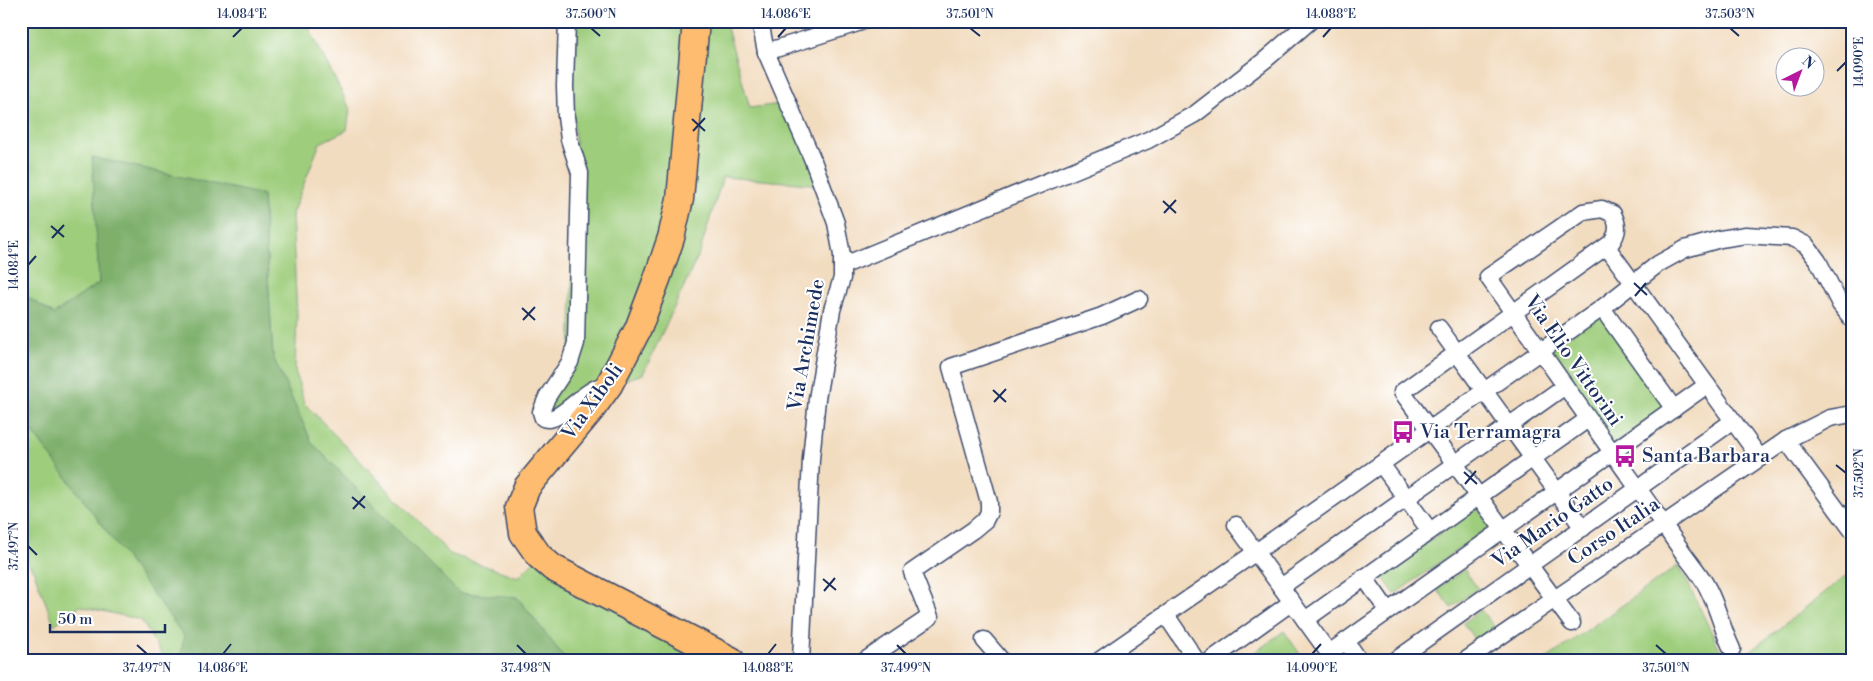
<svg xmlns="http://www.w3.org/2000/svg" width="1873" height="681" font-family="'Libre Bodoni',serif">
	<style>
		.green { fill: #9ecd7c; stroke: #5c7e6d }
		.forest { fill: #7eb06c; stroke: #4c7065 }
		.lines { fill: none; stroke-linecap: round; stroke-linejoin: round }
		.minor-casing { stroke: #3b496d; stroke-width: 19 }
		.primary-casing { stroke: #3b496d; stroke-width: 29 }
		.minor { stroke: #fff; stroke-width: 16 }
		.primary { stroke: #fdbc6f; stroke-width: 26 }
		.ticks { fill: none; stroke: #1b2f5e; stroke-width: 2 }
		.labels { text-anchor: middle; dominant-baseline: central; stroke-width: 4; stroke-linejoin: round; paint-order: stroke }
		.street-label { font-size: 20px; fill: #1b2f5e; stroke: #fff }
		.poi-label { font-size: 20px; fill: #1b2f5e; stroke: #fff; text-anchor: start }
		.neatline { fill: none; stroke: #1b2f5e; stroke-width: 2 }
		.ticks-label { font-size: 12px; text-anchor: middle; fill: #1b2f5e }
	</style>
	<rect width="100%" height="100%" fill="#fff"/>
	<filter id="ink" filterUnits="userSpaceOnUse"><feTurbulence type="fractalNoise" baseFrequency=".02" numOctaves="2"/><feDisplacementMap in="SourceGraphic" scale="10" xChannelSelector="R" yChannelSelector="G"/><feConvolveMatrix kernelMatrix="1 2 1 2 8 2 1 2 1" color-interpolation-filters="sRGB"/></filter>
	<filter id="wash" filterUnits="userSpaceOnUse"><feTurbulence type="fractalNoise" baseFrequency=".0096" numOctaves="4" result="noise"/><feDisplacementMap in="SourceGraphic" scale="20" xChannelSelector="R" yChannelSelector="G"/><feGaussianBlur stdDeviation="1.12" result="paint"/><feColorMatrix in="noise" values="0 0 0 0 0 0 0 0 0 0 0 0 0 0 0 0 0 1.4 0 .05"/><feComposite in="paint" operator="in"/></filter>
	<g filter="url(#wash)">
		<rect width="100%" height="100%" fill="#f2dcbf"/>
		<g class="green">
			<polygon points="21,21 309,21 310,30 350,109 347,130 320,143 292,214 297,315 295,370 304,403 450,554 518,577 539,556 731,660 566,660 517,597 459,594 312,443 273,357 263,195 93,158 99,283 54,314 21,293"/>
			<polygon points="567,21 725,21 750,108 788,103 822,185 723,177 699,254 643,374 609,385 547,420 547,397 570,362 576,155"/>
			<polygon points="1601,314 1667,407 1613,445 1547,351"/>
			<polygon points="21,416 185,636 180,660 165,660 141,620 80,606 54,625 34,572 21,552"/>
			<polygon points="1477,507 1491,526 1395,594 1381,575"/>
			<polygon points="1679,565 1725,660 1545,660"/>
			<polygon points="1464,569 1478,589 1451,608 1437,589"/>
			<polygon points="1852,571 1852,660 1739,660"/>
			<polygon points="1481,610 1494,627 1475,640 1463,623"/>
			<polygon points="1284,631 1304,660 1244,660"/>
		</g>
		<polygon class="forest" points="92,157 263,195 273,357 312,443 459,593 517,597 566,660 180,660 184,636 21,416 21,293 54,314 99,283"/>
	</g>
	<g filter="url(#ink)">
		<g class="lines">
			<defs>
				<g id="minor">
					<path d="M567 21 565 86 566 117 569 139 580 173 576 343 570 362 547 397 541 412 543 418C560 426 584 385 608 385"/>
					<polyline points="760,21 766,52 812,158 836,223 842,255 842,278 832,310 817,399 811,459 801,660"/>
					<polyline points="766,52 864,21"/>
					<polyline points="1607,247 1760,458"/>
					<polyline points="842,266 1148,140 1195,114 1265,60 1310,21"/>
					<polyline points="1602,308 1674,409"/>
					<polyline points="1439,328 1583,528"/>
					<polyline points="1786,440 1852,530"/>
					<polyline points="1381,464 1430,531"/>
					<polyline points="1236,525 1334,660"/>
					<polyline points="1364,577 1388,611"/>
					<polyline points="1281,587 1565,386"/>
					<polyline points="1166,615 1196,660"/>
					<polyline points="1305,620 1588,419"/>
					<path d="M1572 623 1402 392 1611 243C1618 233 1619 226 1613 214L1602 209 1583 212 1488 277C1535 344 1582 410 1629 476 1648 502 1666 528 1684 554 1692 565 1702 576 1708 589 1718 608 1722 629 1732 649"/>
					<polyline points="984,640 1001,660"/>
					<polyline points="1346,641 1359,660"/>
					<polyline points="1329,653 1707,385"/>
					<polyline points="866,660 930,617 912,572 973,530 985,520 989,512 989,502 951,367 1102,316 1139,299"/>
					<polyline points="1100,660 1256,552 1602,308 1658,264 1685,249 1720,239 1746,235 1792,238 1806,245 1818,261 1840,304 1852,319"/>
					<polyline points="1211,660 1292,602"/>
					<polyline points="1396,660 1733,421"/>
					<polyline points="1466,660 1786,440 1830,418 1852,414"/>
				</g>
				<polyline id="primary" points="696,21 680,199 671,238 657,279 638,329 609,385 591,410 527,487 519,507 523,533 539,556 553,568 731,660"/>
			</defs>
			<use href="#minor" class="minor-casing"/>
			<use href="#primary" class="primary-casing"/>
			<use href="#minor" class="minor"/>
			<use href="#primary" class="primary"/>
		</g>
	</g>
	<path class="ticks" d="M591 28 600 36M970 28 980 36M1730 28 1739 36M233 37 242 28M778 37 786 28M1323 37 1331 28M1837 71 1846 62M692 119 705 131M693 131 705 118M1163 201 1176 213M1164 213 1176 200M51 226 64 237M52 238 64 225M28 265 36 256M1634 283 1647 295M1635 296 1646 283M522 308 535 320M523 320 535 307M993 390 1006 402M994 402 1006 389M1836 465 1846 473M1464 472 1477 484M1465 484 1476 471M352 497 365 508M353 509 365 496M28 546 37 555M823 579 836 590M824 591 835 578M137 645 147 654M517 645 526 654M897 645 906 654M1656 645 1666 654M223 654 231 644M768 654 776 644M1312 654 1321 644"/>
	<defs>
		<symbol id="bus-bare" viewBox="-9 -9 18 18"><path d="M-5-6H5V4H4V6H2V4H-2V6H-4V4H-5ZM-3.5-4V0h7V-4ZM-3.5 1.2v1.5H-2V1.2ZM2 1.2v1.5H3.5V1.2Z" fill="#b5179e" stroke="#fff" stroke-width="2.5" paint-order="stroke"/></symbol>
	</defs>
	<g fill-rule="evenodd">
		<use href="#bus-bare" x="1387" y="416" width="32" height="32"/>
		<use href="#bus-bare" x="1609" y="440" width="32" height="32"/>
	</g>
	<g class="labels">
		<g class="street-label">
			<text transform="translate(807 345) rotate(-80)">Via Archimede</text>
			<text transform="translate(1573 361) rotate(55)">Via Elio Vittorini</text>
			<text transform="translate(593 402) rotate(-54)">Via Xiboli</text>
			<text transform="translate(1553 523) rotate(-35)">Via Mario Gatto</text>
			<text transform="translate(1614 532) rotate(-34)">Corso Italia</text>
		</g>
		<g class="poi-label">
			<text x="1420" y="432">Via Terramagra</text>
			<text x="1642" y="456">Santa Barbara</text>
		</g>
	</g>
	<rect width="1873" height="681" fill="none" stroke="#fff" stroke-width="55"/>
	<g transform="translate(1800 72) rotate(42)"><circle r="24" fill="#ffffff" stroke="#a4acbf"/>
	<path d="M0-4L9 19L0 12L-9 19Z" fill="#b5179e"/>
	<text y="-8" font-size="14" font-weight="bold" text-anchor="middle" fill="#1b2f5e">N</text>
	</g>
	<path d="M50 624v8h115v-8" fill="none" stroke="#1b2f5e" stroke-width="2.5"/>
	<text x="58" y="624" font-size="15" fill="#1b2f5e" stroke="#ffffff" stroke-width="4" paint-order="stroke">50 m</text>
	<rect x="28" y="28" width="1818" height="626" class="neatline"/>
	<g class="ticks-label">
		<text x="242" y="18">14.084°E</text>
		<text x="591" y="18">37.500°N</text>
		<text x="786" y="18">14.086°E</text>
		<text x="970" y="18">37.501°N</text>
		<text x="1331" y="18">14.088°E</text>
		<text x="1730" y="18">37.503°N</text>
		<text transform="translate(1859 62) rotate(-90)" y="4">14.090°E</text>
		<text transform="translate(14 265) rotate(-90)" y="4">14.084°E</text>
		<text transform="translate(1859 473) rotate(-90)" y="4">37.502°N</text>
		<text transform="translate(14 546) rotate(-90)" y="4">37.497°N</text>
		<text x="147" y="672">37.497°N</text>
		<text x="223" y="672">14.086°E</text>
		<text x="526" y="672">37.498°N</text>
		<text x="768" y="672">14.088°E</text>
		<text x="906" y="672">37.499°N</text>
		<text x="1312" y="672">14.090°E</text>
		<text x="1666" y="672">37.501°N</text>
	</g>
</svg>
